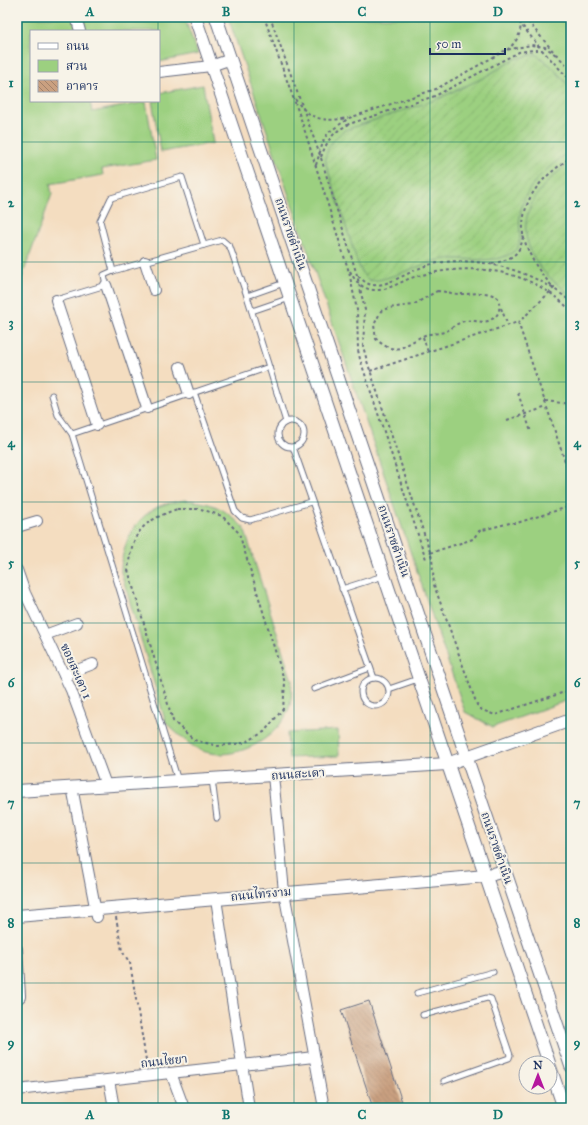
<svg xmlns="http://www.w3.org/2000/svg" width="588" height="1125" font-family="'IM FELL Great Primer','Noto Serif Thai',serif">
	<style>
		.green { fill: #9cd080; stroke: #5c806f }
		.garden { fill: url(#garden-furrows); stroke: #5c806f }
		.building { fill: url(#building-back-hatch) }
		.lines { fill: none; stroke-linecap: round; stroke-linejoin: round }
		.service-casing { stroke: #676c80; stroke-width: 7 }
		.minor-casing { stroke: #676c80; stroke-width: 12 }
		.tertiary-casing { stroke: #676c80; stroke-width: 14 }
		.path { stroke: #676c80; stroke-width: 2; stroke-dasharray: 3 3; stroke-linecap: butt }
		.service { stroke: #fff; stroke-width: 5 }
		.minor { stroke: #fff; stroke-width: 10 }
		.tertiary { stroke: #fff; stroke-width: 12 }
		.grid { fill: none; stroke: #0f766e; stroke-width: 1; stroke-opacity: 0.55 }
		.labels { text-anchor: middle; dominant-baseline: central; stroke-width: 4; stroke-linejoin: round; paint-order: stroke }
		.street-label { font-size: 12px; fill: #1b2f5e; stroke: #f7f3e8 }
		.neatline { fill: none; stroke: #0f766e; stroke-width: 1.5 }
		.grid-label { font-size: 13px; text-anchor: middle; font-weight: bold; fill: #0f766e }
	</style>
	<defs>
		<pattern id="garden-furrows" width="10" height="10" patternUnits="userSpaceOnUse"><rect width="10" height="10" fill="#9cd080"/><path d="M-1 1l2-2M0 10L10 0M9 11l2-2" fill="none" stroke="#86b371"/></pattern>
		<pattern id="building-back-hatch" width="6" height="6" patternUnits="userSpaceOnUse"><rect width="6" height="6" fill="#caa080"/><path d="M-1 5l2 2M0 0l6 6M5-1l2 2" fill="none" stroke="#a3836c"/></pattern>
	</defs>
	<rect width="100%" height="100%" fill="#f7f3e8"/>
	<filter id="ink" filterUnits="userSpaceOnUse"><feTurbulence type="fractalNoise" baseFrequency=".025" numOctaves="2"/><feDisplacementMap in="SourceGraphic" scale="8" xChannelSelector="R" yChannelSelector="G"/><feConvolveMatrix kernelMatrix="1 2 1 2 8 2 1 2 1" color-interpolation-filters="sRGB"/></filter>
	<filter id="wash" filterUnits="userSpaceOnUse"><feTurbulence type="fractalNoise" baseFrequency=".012" numOctaves="4" result="noise"/><feDisplacementMap in="SourceGraphic" scale="16" xChannelSelector="R" yChannelSelector="G"/><feGaussianBlur stdDeviation="0.9" result="paint"/><feColorMatrix in="noise" values="0 0 0 0 0 0 0 0 0 0 0 0 0 0 0 0 0 1.4 0 .05"/><feComposite in="paint" operator="in"/></filter>
	<g filter="url(#wash)">
		<rect width="100%" height="100%" fill="#f4ddc0"/>
		<g class="green">
			<polygon points="17,17 184,17 198,54 159,62 159,31 31,31 31,101 90,101 92,112 146,102 156,160 102,169 103,175 50,184 52,194 17,291"/>
			<polygon points="228,17 571,17 571,699 493,727 465,712"/>
			<polygon points="203,85 213,143 161,152 152,101 159,101 159,93"/>
			<path d="M184 500C214 503 223 507 244 528L292 681C291 688 292 698 290 705 281 739 232 764 200 750 186 743 177 733 166 723L121 572C121 546 134 517 160 506 167 503 177 502 184 500Z"/>
			<polygon points="338,730 339,756 289,758 287,733"/>
		</g>
		<g class="garden">
			<path d="M536 54 551 66 571 88V150C547 169 524 184 520 216 518 226 522 238 518 247 500 269 464 255 439 260 423 263 380 284 369 280L362 273 357 261 326 164C324 149 333 139 345 130L435 100 483 78 515 59Z"/>
			<path d="M571 162V296C560 285 546 277 538 264 509 221 536 187 571 162Z"/>
		</g>
		<g id="blocks">
			<polygon class="building" points="369,1001 404,1108 373,1108 341,1010"/>
		</g>
	</g>
	<g filter="url(#ink)">
		<use href="#blocks" fill-opacity="0" stroke="#676c80" stroke-width="1"/>
		<g class="lines">
			<defs>
				<g id="service">
					<polyline points="113,271 100,221 111,198 182,177 204,245"/>
					<polyline points="247,296 284,283"/>
					<polyline points="56,300 106,285 104,275 113,271 222,240 230,247 247,296 286,422"/>
					<polyline points="252,311 290,298"/>
					<polyline points="194,392 235,511 242,518 250,520 311,502"/>
					<polyline points="52,395 58,415 72,434 178,781"/>
					<circle cx="291" cy="434" r="13"/>
					<polyline points="72,434 269,367"/>
					<polyline points="293,447 374,678"/>
					<polyline points="342,589 383,576"/>
					<circle cx="375" cy="692" r="14"/>
					<polyline points="314,689 370,668"/>
					<polyline points="389,689 418,679"/>
					<polyline points="212,779 217,818"/>
					<polyline points="417,993 493,972"/>
					<polyline points="423,1015 487,998 491,999 510,1055 509,1058 444,1081"/>
				</g>
				<g id="minor">
					<polyline points="76,17 80,31"/>
					<polyline points="159,72 211,66 231,59"/>
					<polyline points="145,262 154,290"/>
					<polyline points="106,285 147,408"/>
					<polyline points="56,300 97,425"/>
					<polyline points="180,367 189,394"/>
					<polyline points="17,527 37,521"/>
					<polyline points="17,570 25,593 71,690 106,785"/>
					<polyline points="45,635 77,623"/>
					<polyline points="64,675 93,664"/>
					<polyline points="273,775 284,892 324,1108"/>
					<polyline points="72,787 97,917"/>
					<polyline points="216,899 249,1108"/>
					<polyline points="17,949 20,995 20,997 17,999"/>
					<polyline points="171,1073 184,1108"/>
					<polyline points="109,1080 114,1108"/>
					<polyline points="17,1090 314,1057"/>
				</g>
				<g id="tertiary">
					<polyline points="195,17 549,1063"/>
					<polyline points="216,17 571,1066"/>
					<polyline points="17,791 447,764 571,720"/>
					<polyline points="17,916 486,876 504,871"/>
					<polyline points="550,1067 564,1108"/>
				</g>
			</defs>
			<use href="#service" class="service-casing"/>
			<use href="#minor" class="minor-casing"/>
			<use href="#tertiary" class="tertiary-casing"/>
			<g class="path">
				<polyline points="264,17 302,122 349,272 357,310 358,350 360,359 426,559"/>
				<polyline points="270,17 321,158 357,275 365,310 363,346 367,361 432,558 434,585 477,705 482,710 495,715 571,690"/>
				<polyline points="515,17 542,50 571,81"/>
				<polyline points="524,17 553,51"/>
				<path d="M507 50C519 40 522 32 520 17"/>
				<polyline points="556,54 571,70"/>
				<path d="M295 99C310 120 323 122 348 118"/>
				<path d="M321 157C328 139 332 133 349 124L435 96 519 52 533 50H542"/>
				<polyline points="316,165 324,139 329,132 349,118 436,89 506,50 531,45 545,47 556,55"/>
				<path d="M523 235C521 196 542 178 571 157"/>
				<path d="M492 264C510 259 521 256 523 235 529 257 538 271 554 288L519 322"/>
				<path d="M350 271C355 282 364 291 378 290 392 289 404 279 418 276 473 262 530 268 571 311"/>
				<path d="M358 276C364 281 368 286 377 285 391 284 411 271 425 266 471 252 536 270 571 302"/>
				<path d="M437 291C445 291 452 294 460 294 474 295 485 289 498 298 500 306 501 314 492 319 483 325 475 319 465 321 457 322 451 330 444 332 438 334 431 333 425 335 405 343 398 359 376 339L374 325 381 311 388 308 413 305Z"/>
				<polyline points="501,308 508,326"/>
				<polyline points="423,337 428,352"/>
				<polyline points="370,371 518,322 571,479"/>
				<polyline points="518,393 531,432"/>
				<polyline points="545,401 571,404"/>
				<polyline points="507,420 547,407"/>
				<path d="M177 509H201L222 516 239 533 285 683 283 709 264 732 244 743 218 746 194 740 173 721 128 570C132 532 141 522 177 509Z"/>
				<polyline points="430,553 473,539 479,531 510,523 517,523 571,506"/>
				<polyline points="116,917 122,951 130,963 147,1066"/>
			</g>
			<use href="#service" class="service"/>
			<use href="#minor" class="minor"/>
			<use href="#tertiary" class="tertiary"/>
		</g>
	</g>
	<path class="grid" d="M158 17V31M294 17V1108M430 17V1108M158 101V1108M17 142H571M17 262H571M17 382H571M17 502H571M17 623H571M17 743H571M17 863H571M17 983H571"/>
	<g class="labels">
		<g class="street-label">
			<text transform="translate(291 234) rotate(71)">ถนนราชดำเนิน</text>
			<text transform="translate(394 541) rotate(71)">ถนนราชดำเนิน</text>
			<text transform="translate(76 671) rotate(66)">ซอยสะเดา 1</text>
			<text transform="translate(298 774) rotate(-4)">ถนนสะเดา</text>
			<text transform="translate(497 848) rotate(71)">ถนนราชดำเนิน</text>
			<text transform="translate(261 894) rotate(-5)">ถนนไทรงาม</text>
			<text transform="translate(164 1061) rotate(-6)">ถนนไชยา</text>
		</g>
	</g>
	<rect width="588" height="1125" fill="none" stroke="#f7f3e8" stroke-width="44"/>
	<rect x="30" y="30" width="130" height="72" fill="#f7f3e8" stroke="#9fa5b1"/>
	<rect x="38" y="43" width="20" height="6" fill="#ffffff" stroke="#9fa5b1"/>
	<text x="66" y="50" font-size="12" fill="#1b2f5e">ถนน</text>
	<rect x="38" y="60" width="20" height="12" fill="#9cd080" stroke="#9fa5b1"/>
	<text x="66" y="70" font-size="12" fill="#1b2f5e">สวน</text>
	<rect x="38" y="80" width="20" height="12" fill="url(#building-back-hatch)" stroke="#9fa5b1"/>
	<text x="66" y="90" font-size="12" fill="#1b2f5e">อาคาร</text>
	<g transform="translate(538 1075)"><circle r="19" fill="#f7f3e8" stroke="#9fa5b1"/>
	<path d="M0-3L7 15L0 10L-7 15Z" fill="#b5179e"/>
	<text y="-6" font-size="11" font-weight="bold" text-anchor="middle" fill="#1b2f5e">N</text>
	</g>
	<path d="M430 48v6h75v-6" fill="none" stroke="#1b2f5e" stroke-width="2"/>
	<text x="436" y="48" font-size="12" fill="#1b2f5e" stroke="#f7f3e8" stroke-width="3" paint-order="stroke">50 m</text>
	<rect x="22" y="22" width="544" height="1081" class="neatline"/>
	<g class="grid-label">
		<text x="90" y="16">A</text>
		<text x="226" y="16">B</text>
		<text x="362" y="16">C</text>
		<text x="498" y="16">D</text>
		<text x="11" y="87">1</text>
		<text x="577" y="87">1</text>
		<text x="11" y="207">2</text>
		<text x="577" y="207">2</text>
		<text x="11" y="327">3</text>
		<text x="577" y="327">3</text>
		<text x="11" y="447">4</text>
		<text x="577" y="447">4</text>
		<text x="11" y="567">5</text>
		<text x="577" y="567">5</text>
		<text x="11" y="687">6</text>
		<text x="577" y="687">6</text>
		<text x="11" y="807">7</text>
		<text x="577" y="807">7</text>
		<text x="11" y="927">8</text>
		<text x="577" y="927">8</text>
		<text x="11" y="1047">9</text>
		<text x="577" y="1047">9</text>
		<text x="90" y="1119">A</text>
		<text x="226" y="1119">B</text>
		<text x="362" y="1119">C</text>
		<text x="498" y="1119">D</text>
	</g>
</svg>
